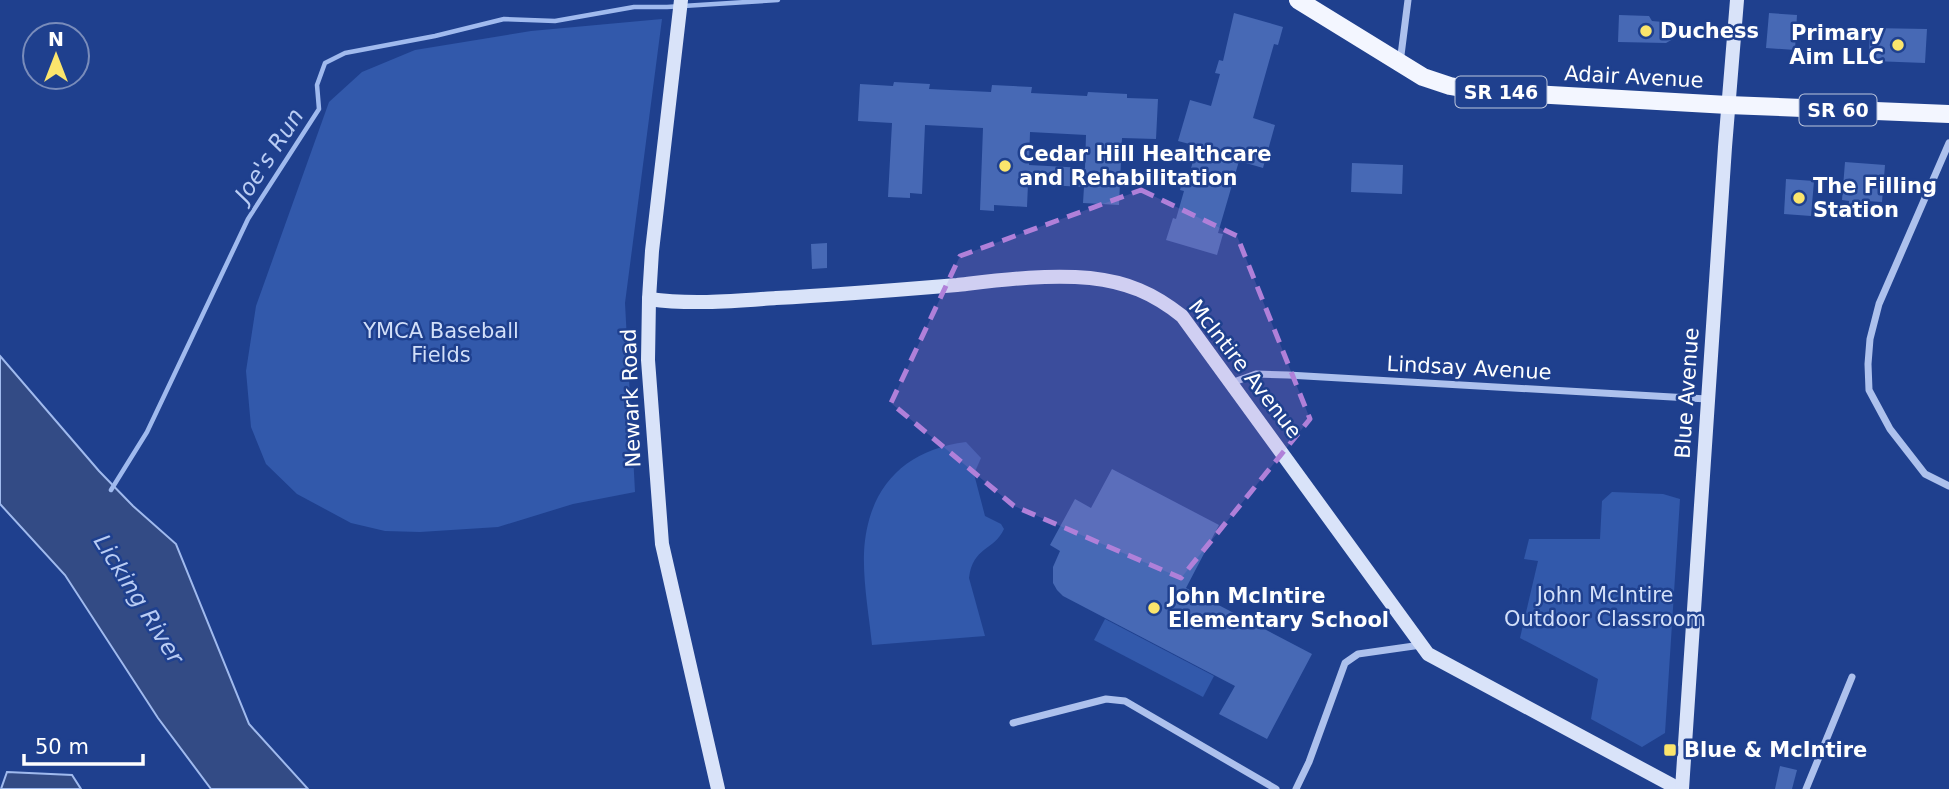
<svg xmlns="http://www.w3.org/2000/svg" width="1949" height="789" font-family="'DejaVu Sans',sans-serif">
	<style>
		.green { fill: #3259ab }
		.water { fill: #334b85; stroke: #a0baee; stroke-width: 2 }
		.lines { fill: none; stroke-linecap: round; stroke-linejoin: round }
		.stream { stroke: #a0baee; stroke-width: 4.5 }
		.building { fill: #4769b5; fill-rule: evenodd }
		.street { stroke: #adc1ed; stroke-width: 7 }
		.secondary { stroke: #d9e3f9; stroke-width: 14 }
		.primary { stroke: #f3f6ff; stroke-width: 18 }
		.marked { fill: #b080d9; fill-opacity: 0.2; stroke: #b080d9; stroke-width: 5; stroke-dasharray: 14 9; stroke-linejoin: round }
		.poi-dot { fill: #fbe56c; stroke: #1f408e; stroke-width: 2.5 }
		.labels { text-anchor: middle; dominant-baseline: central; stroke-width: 5; stroke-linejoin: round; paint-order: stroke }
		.shield { fill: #1f408e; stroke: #bcc6dd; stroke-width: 2 }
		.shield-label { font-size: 19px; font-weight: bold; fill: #fff }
		.poi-label { font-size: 21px; font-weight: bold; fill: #fff; stroke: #1f408e; text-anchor: start }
		.street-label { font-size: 21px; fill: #fff; stroke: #1f408e }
		.park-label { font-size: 21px; fill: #d2dff9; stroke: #1f408e }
		.water-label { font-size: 23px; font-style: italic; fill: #b9ccf4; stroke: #1f408e }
	</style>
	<rect width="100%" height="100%" fill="#1f408e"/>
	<g class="green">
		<polygon points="662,19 625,303 635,492 573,504 498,527 420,532 385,531 351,523 297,494 266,464 251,427 246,371 256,306 329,102 362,72 415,50 531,31"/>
		<path d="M966 442 981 458 974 474 985 516 1001 524 1004 529C994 551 973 546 969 578L985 636 872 645C869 615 863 583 864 553 867 489 903 450 966 442Z"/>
		<polygon points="1612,492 1663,494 1680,499 1665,733 1642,747 1591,719 1598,679 1520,638 1538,561 1524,559 1529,539 1600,539 1602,501"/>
		<polygon points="1105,619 1214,676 1203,697 1094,640"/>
	</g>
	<g class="water">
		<polygon points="0,356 99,471 133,506 176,544 249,724 308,789 211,789 158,718 65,575 0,504"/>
		<polygon points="7,772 72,775 81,789 1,789"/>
	</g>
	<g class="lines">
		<polyline class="stream" points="111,490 147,432 248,219 319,109 317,85 325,63 345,53 435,36 504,19 555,21 634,7 667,7 778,0"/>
	</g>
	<g class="building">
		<polygon points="1234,13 1283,27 1278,45 1274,44 1253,118 1275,125 1263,168 1239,161 1218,233 1223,234 1217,255 1166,240 1173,218 1176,219 1184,191 1180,190 1184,174 1189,176 1197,146 1178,141 1190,100 1211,106 1220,74 1215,73 1219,60 1223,61"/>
		<polygon points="1769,13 1797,15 1795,50 1766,48"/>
		<polygon points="1619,15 1649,16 1652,21 1674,23 1673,39 1666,43 1618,42"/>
		<polygon points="1870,28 1927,29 1925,63 1873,61 1873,55 1869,55"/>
		<path d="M894 82 930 84 929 89 991 92 992 85 1032 87 1031 93 1087 96 1088 92 1127 94V98L1158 99 1156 139 1122 138 1119 205 1083 203 1084 187 1028 184 1027 207 994 205V211L980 210 983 128 925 125 922 194 910 193V198L888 197 892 123 858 121 860 84 893 86ZM1030 132 1086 135 1085 168 1029 165Z"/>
		<polygon points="1845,162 1885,165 1882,202 1866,201 1865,212 1848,211 1849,201 1842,200"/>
		<polygon points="1352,163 1403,165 1402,194 1351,192"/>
		<polygon points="1786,179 1814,181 1811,216 1784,214"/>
		<polygon points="827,243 827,268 812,269 811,244"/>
		<polygon points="1112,469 1219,525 1186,588 1312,654 1267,739 1219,714 1235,686 1063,596 1057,590 1053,583 1053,567 1060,551 1050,545 1075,499 1091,508"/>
		<polygon points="1780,766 1797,770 1792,789 1775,789"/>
	</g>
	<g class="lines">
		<g class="street">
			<polyline points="1400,63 1408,0"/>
			<polyline points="1949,143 1879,304 1870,339 1868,364 1869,390 1890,429 1925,474 1949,486"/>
			<polyline points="1231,383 1256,374 1288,375 1707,399"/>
			<polyline points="1013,723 1106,699 1125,701 1276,789"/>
			<polyline points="1296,789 1309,762 1345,663 1358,654 1421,645"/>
			<polyline points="1806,789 1852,677"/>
		</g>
		<g class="secondary">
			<polyline points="681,0 652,251 649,299 648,360 662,544 718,789"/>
			<path d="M649 299C691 305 734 301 776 298 837 295 897 290 957 285 1001 280 1046 274 1090 278 1127 282 1153 293 1182 316L1428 654 1679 789"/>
			<polyline points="1682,789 1725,147 1737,0"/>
		</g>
		<polyline class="primary" points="1298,0 1423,77 1450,86 1479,91 1728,105 1949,114"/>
	</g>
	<path class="marked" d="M1141 190 1237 236 1310 419 1181 578 1014 506 891 403 960 256Z"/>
	<g class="poi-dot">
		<circle cx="1646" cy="31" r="7"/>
		<circle cx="1898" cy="45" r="7"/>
		<circle cx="1005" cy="166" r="7"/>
		<circle cx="1799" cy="198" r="7"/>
		<circle cx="1154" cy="608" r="7"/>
		<rect x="1663" y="743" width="14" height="14" rx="3.5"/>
	</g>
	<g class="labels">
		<g class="shield">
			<rect x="1455.5" y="76.5" width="91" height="31" rx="5"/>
			<rect x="1799.5" y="94.5" width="77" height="31" rx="5"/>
		</g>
		<g class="shield-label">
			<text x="1501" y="92">SR 146</text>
			<text x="1838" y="110">SR 60</text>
		</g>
		<g class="poi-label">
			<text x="1660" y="31">Duchess</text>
			<text x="1884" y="33" text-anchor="end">Primary<tspan x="1884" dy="24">Aim LLC</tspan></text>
			<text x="1019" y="154">Cedar Hill Healthcare<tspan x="1019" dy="24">and Rehabilitation</tspan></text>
			<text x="1813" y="186">The Filling<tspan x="1813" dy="24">Station</tspan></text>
			<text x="1168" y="596">John McIntire<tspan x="1168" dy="24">Elementary School</tspan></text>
			<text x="1684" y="750">Blue &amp; McIntire</text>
		</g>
		<g class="street-label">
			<text transform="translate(1634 77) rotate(3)">Adair Avenue</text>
			<text transform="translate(1469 368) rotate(3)">Lindsay Avenue</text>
			<text transform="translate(1245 369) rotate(52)">McIntire Avenue</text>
			<text transform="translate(1687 393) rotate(-86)">Blue Avenue</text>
			<text transform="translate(631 398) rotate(-92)">Newark Road</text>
		</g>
		<g class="park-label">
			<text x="441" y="331">YMCA Baseball<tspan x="441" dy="24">Fields</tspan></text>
			<text x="1605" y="595">John McIntire<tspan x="1605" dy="24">Outdoor Classroom</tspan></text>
		</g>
		<g class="water-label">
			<text transform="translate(269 155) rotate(-57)">Joe's Run</text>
			<text transform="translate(139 599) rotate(58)">Licking River</text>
		</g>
	</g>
	<g transform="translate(56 56)"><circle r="33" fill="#1f408e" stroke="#798cbb" stroke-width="2"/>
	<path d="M0-5L12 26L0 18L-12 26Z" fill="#fbe56c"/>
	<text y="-10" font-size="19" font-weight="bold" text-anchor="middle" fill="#ffffff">N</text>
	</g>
	<path d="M24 754v10h119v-10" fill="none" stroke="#ffffff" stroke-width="3.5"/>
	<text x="35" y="754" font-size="21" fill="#ffffff" stroke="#1f408e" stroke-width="5" paint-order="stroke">50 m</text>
</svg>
